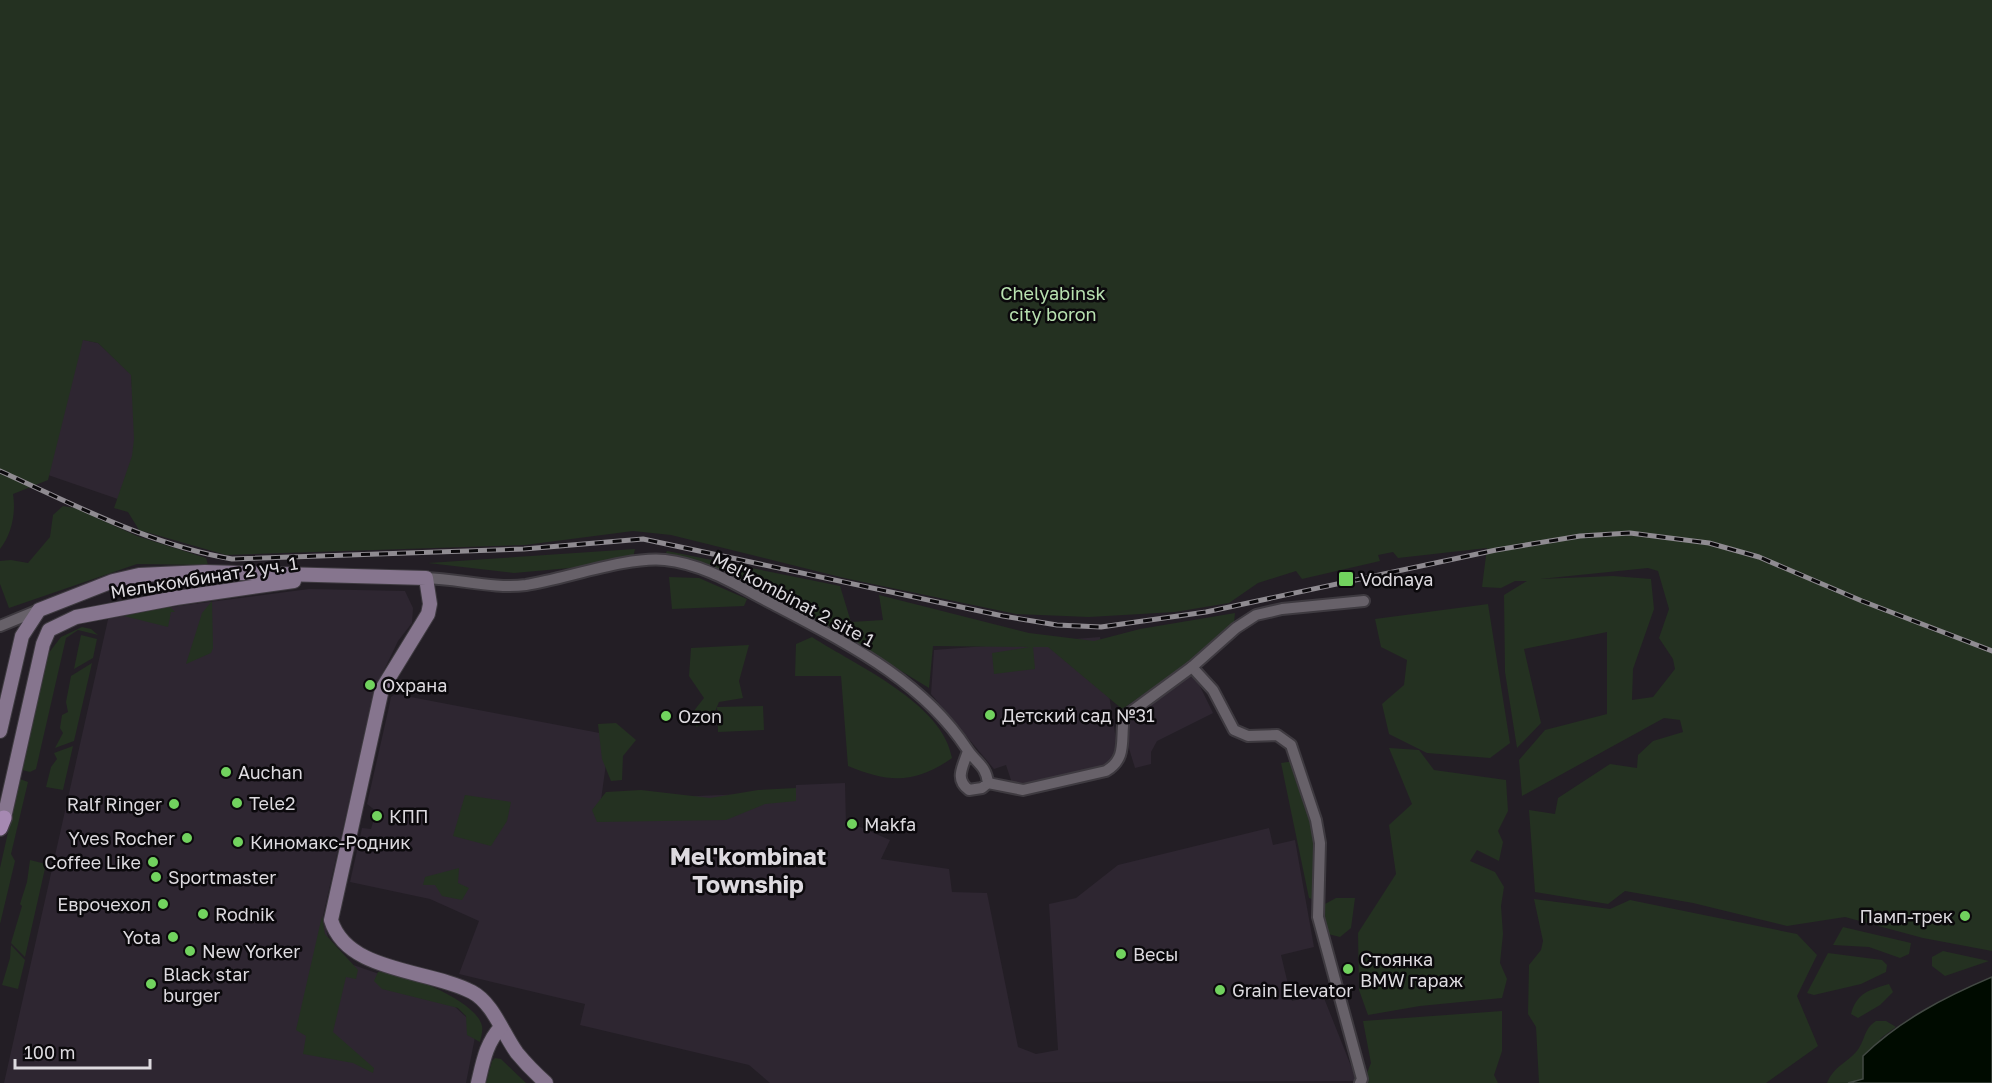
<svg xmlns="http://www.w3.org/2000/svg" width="1992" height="1083" font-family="'Golos Text',sans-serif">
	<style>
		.built { fill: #2e2631 }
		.green { fill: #243121; fill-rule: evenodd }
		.water { fill: #000b00; stroke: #424943; stroke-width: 1.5 }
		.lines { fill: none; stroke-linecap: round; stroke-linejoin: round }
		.street-casing { stroke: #3e3a40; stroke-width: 14 }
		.secondary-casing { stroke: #3e3a40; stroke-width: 16 }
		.primary-casing { stroke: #3e3a40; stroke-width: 18 }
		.street { stroke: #676169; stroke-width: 10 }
		.secondary { stroke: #86758e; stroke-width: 14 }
		.primary { stroke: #a689b2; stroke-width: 15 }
		.rail-casing { stroke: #8f8b91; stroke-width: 5 }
		.rail { stroke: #0b090c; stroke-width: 3; stroke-dasharray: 9; stroke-linecap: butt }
		.poi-dot { fill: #71d25e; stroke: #0b090c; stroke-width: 2 }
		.labels { text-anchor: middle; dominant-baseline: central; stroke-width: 5; stroke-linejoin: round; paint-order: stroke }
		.park-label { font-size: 18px; fill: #b8e1b0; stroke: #0b090c }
		.street-label { font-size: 18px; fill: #dddadf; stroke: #0b090c }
		.poi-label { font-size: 18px; fill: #dddadf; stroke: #0b090c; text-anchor: start }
		.district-label { font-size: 24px; font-weight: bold; fill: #dddadf; stroke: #0b090c }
	</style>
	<rect width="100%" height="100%" fill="#231e25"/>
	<g class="built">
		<polygon points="75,338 98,343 131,374 141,507 22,466"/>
		<polygon points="309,589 405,591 413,608 412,623 398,641 374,691 323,916 333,958 443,996 477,1027 466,1083 4,1083 109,615"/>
		<polygon points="1100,637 1118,752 1105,766 1013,786 1006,765 994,769 931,694 934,650"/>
		<polygon points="1193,672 1213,713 1157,741 1151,752 1151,764 1135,768 1123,729 1127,718"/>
		<polygon points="395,694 610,735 601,800 796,792 796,785 845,783 846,825 860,827 890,840 881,859 949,869 952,892 987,893 1018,1047 1036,1054 1058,1050 1049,904 1076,898 1118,865 1269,828 1273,845 1295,840 1314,947 1281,955 1292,1001 1322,993 1357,1081 770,1083 749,1065 580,1025 585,1004 459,974 479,921 430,899 350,882 362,828 371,829 376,811 367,804 389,707 391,697"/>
	</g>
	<g class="green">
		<path d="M0 0H1992V951L1923 938 1845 917 1787 926 1693 903 1625 891 1608 904 1535 892 1529 810 1555 814 1558 798 1610 764 1637 768 1638 755 1653 741 1683 732 1680 720 1664 718 1522 796 1519 760 1545 730 1607 714V632L1524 649 1541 723 1517 748 1505 672 1504 595 1527 581H1515L1501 588 1482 587 1487 548 1398 558 1393 552 1378 555 1380 561 1302 579 1296 571 1258 583 1229 603 1175 612 1089 617 1016 614 844 578 671 535 633 531 525 545 226 555 139 530 128 512 114 508 132 456 134 439 131 375 98 343 83 340 48 480 13 494C16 512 12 534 0 549ZM1648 568 1658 571 1669 609 1659 638 1673 659 1675 669 1653 697 1632 700 1633 669 1654 609 1651 579 1613 576 1540 579Z"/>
		<polygon points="63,506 75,508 137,536 206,558 208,565 137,564 9,608 0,584 0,561 11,560 28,563 50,537 53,515"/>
		<polygon points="635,549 633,558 581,567 514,573 428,563"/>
		<polygon points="667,551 840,586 851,622 883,620 879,595 1029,633 1094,641 1140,629 1235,613 1234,623 1184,667 1122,709 1048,647 1033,647 1035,669 994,674 992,653 1030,647 933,646 929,688 814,618 703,563 664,556"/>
		<polygon points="669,577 699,578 747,599 744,606 672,609"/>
		<polygon points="212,601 213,648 211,653 186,664 202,613"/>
		<polygon points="1488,604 1510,743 1490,758 1427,753 1389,734 1382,704 1404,685 1407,660 1381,647 1375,619"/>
		<polygon points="162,607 170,607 175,612 171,612 168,627 124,616"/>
		<polygon points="82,627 91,629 98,635 78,630 66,638 36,769 30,772 22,770 48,654 61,637"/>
		<polygon points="81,635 97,639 93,658 74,669"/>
		<path d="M812 637C855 665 943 703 952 758 915 784 889 783 848 766L841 676H795L796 644Z"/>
		<polygon points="749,645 739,681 743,698 719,702 711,721 696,727 693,712 704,698 689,676 691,648"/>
		<polygon points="92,663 74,741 55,748 63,733 60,728 62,715 68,712 66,702 71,676"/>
		<polygon points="763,706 764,730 718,732 717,707"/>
		<polygon points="616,723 636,740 623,756 622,780 611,781 602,759 598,724"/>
		<polygon points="73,746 63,790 46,787 51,767 57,759 54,753"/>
		<polygon points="1389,748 1419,750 1434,770 1506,780 1508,811 1498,831 1503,842 1499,861 1477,850 1470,861 1495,872 1504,887 1501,906 1503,934 1500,963 1507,979 1502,998 1420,1006 1368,1015 1359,990 1358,933 1396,874 1389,825 1412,804"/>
		<polygon points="1294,761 1316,838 1315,900 1309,898 1281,763"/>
		<polygon points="20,779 28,782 11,854 15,861 0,924 0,868"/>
		<polygon points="796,788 796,801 765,804 726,820 597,822 592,810 606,792 641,790 710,798 758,790"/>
		<polygon points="465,795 511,802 507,821 491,846 453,836"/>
		<polygon points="30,860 46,864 25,957 11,943 22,906 20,904 27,882"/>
		<polygon points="459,868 458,883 469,888 462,900 442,896 435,885 423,885 425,877"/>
		<polygon points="1336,898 1355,898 1351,928 1340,937 1328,934 1323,925 1325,904"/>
		<polygon points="1534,899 1610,909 1630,900 1797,934 1817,955 1797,996 1818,1046 1766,1083 1539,1083 1536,1027 1528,1014 1529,965 1541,950 1543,941"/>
		<polygon points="322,916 325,934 358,970 356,979 346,977 333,1032 374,1068 373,1073 353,1063 303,1054 306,1036 296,1030"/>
		<polygon points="1843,927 1911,943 1909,954 1900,958 1869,947 1833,945"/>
		<polygon points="11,945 25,960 18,989 2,985 10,958"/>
		<polygon points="1943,951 1989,961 1945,976 1932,966 1932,957"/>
		<polygon points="1828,953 1882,960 1887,965 1886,972 1861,984 1814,995 1807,993"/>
		<path d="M378 972C403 971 472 999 481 1023 484 1029 481 1036 480 1042L467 1035 466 1016 458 1008 382 989 374 981Z"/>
		<path d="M1889 984 1893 992 1880 1005 1858 1018 1851 1014C1857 992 1870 990 1889 984Z"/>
		<polygon points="1502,1011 1502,1051 1494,1075 1498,1083 1363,1083 1371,1063 1363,1021"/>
		<path d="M1876 1021H1886L1896 1027 1881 1038 1863 1079 1848 1083H1827C1835 1064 1850 1062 1859 1048 1866 1037 1864 1029 1876 1021Z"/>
		<polygon points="495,1058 501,1059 526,1083 486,1083 492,1061"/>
	</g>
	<path class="water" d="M1992 977V1083H1848L1863 1079V1056C1900 1020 1945 997 1992 977Z"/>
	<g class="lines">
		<defs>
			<g id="street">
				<path d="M426 578C459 579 494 589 526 585 565 579 628 556 665 560 704 564 738 586 773 604 846 643 921 679 967 749 976 763 986 765 988 783L982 788 969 790C954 779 963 767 968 751"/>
				<polyline points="0,626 39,610"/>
				<polyline points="1192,667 1213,690 1234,730 1248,736 1277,735 1291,745 1316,820 1320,843 1318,917 1362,1079 1360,1083"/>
				<path d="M988 783 1023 790 1106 771C1128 758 1120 739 1124 717L1192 667 1236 628 1256 615 1282 609 1364 601"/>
			</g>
			<g id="secondary">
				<path d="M0 731 22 636 39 610 113 581 139 575 205 572 426 578 430 604 428 614 382 689 331 920C347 973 429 969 472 992 493 1003 503 1034 517 1053 526 1064 536 1074 546 1083"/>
				<polyline points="4,818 43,644 49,630 76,617 176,598 294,581"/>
				<path d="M478 1083C483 1062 486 1043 501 1027"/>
			</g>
			<polyline id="primary" points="0,828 4,818"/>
		</defs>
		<use href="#street" class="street-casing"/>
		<use href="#secondary" class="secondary-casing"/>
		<use href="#primary" class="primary-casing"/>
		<use href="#street" class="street"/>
		<use href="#secondary" class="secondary"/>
		<use href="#primary" class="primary"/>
		<defs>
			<path id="rail" d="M0 471C75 505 150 545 232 559L524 549 643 539 1003 616 1057 625 1101 627 1206 612 1496 550 1580 536 1630 533 1709 543 1759 557 1862 601 1992 651"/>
		</defs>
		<use href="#rail" class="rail-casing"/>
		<use href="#rail" class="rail"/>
	</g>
	<g class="poi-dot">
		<rect x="1338" y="571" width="16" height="16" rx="3"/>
		<circle cx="370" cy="685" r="6"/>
		<circle cx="990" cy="715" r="6"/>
		<circle cx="666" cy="716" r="6"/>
		<circle cx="226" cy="772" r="6"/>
		<circle cx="237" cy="803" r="6"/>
		<circle cx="174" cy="804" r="6"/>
		<circle cx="377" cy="816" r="6"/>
		<circle cx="852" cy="824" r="6"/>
		<circle cx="187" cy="838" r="6"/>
		<circle cx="238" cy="842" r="6"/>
		<circle cx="153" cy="862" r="6"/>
		<circle cx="156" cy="877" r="6"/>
		<circle cx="163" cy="904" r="6"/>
		<circle cx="203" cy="914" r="6"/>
		<circle cx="1965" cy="916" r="6"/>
		<circle cx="173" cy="937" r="6"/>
		<circle cx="190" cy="951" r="6"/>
		<circle cx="1121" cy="954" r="6"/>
		<circle cx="1348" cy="969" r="6"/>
		<circle cx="151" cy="984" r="6"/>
		<circle cx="1220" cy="990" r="6"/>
	</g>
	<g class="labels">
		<g class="park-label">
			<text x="1053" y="293">Chelyabinsk<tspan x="1053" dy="21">city boron</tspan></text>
		</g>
		<g class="street-label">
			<text transform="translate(204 577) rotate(-9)">Мелькомбинат 2 уч. 1</text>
			<text transform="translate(794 599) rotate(28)">Mel'kombinat 2 site 1</text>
		</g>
		<g class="poi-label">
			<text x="1360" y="579">Vodnaya</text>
			<text x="382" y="685">Охрана</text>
			<text x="1002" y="715">Детский сад №31</text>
			<text x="678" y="716">Ozon</text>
			<text x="238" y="772">Auchan</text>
			<text x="249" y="803">Tele2</text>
			<text x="162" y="804" text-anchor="end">Ralf Ringer</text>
			<text x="389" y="816">КПП</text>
			<text x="864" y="824">Makfa</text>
			<text x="175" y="838" text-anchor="end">Yves Rocher</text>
			<text x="250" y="842">Киномакс-Родник</text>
			<text x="141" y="862" text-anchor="end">Coffee Like</text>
			<text x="168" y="877">Sportmaster</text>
			<text x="151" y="904" text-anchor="end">Еврочехол</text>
			<text x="215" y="914">Rodnik</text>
			<text x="1953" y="916" text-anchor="end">Памп-трек</text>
			<text x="161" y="937" text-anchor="end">Yota</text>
			<text x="202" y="951">New Yorker</text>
			<text x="1133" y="954">Весы</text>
			<text x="1360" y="959">Стоянка<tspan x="1360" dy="21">BMW гараж</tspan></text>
			<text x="163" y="974">Black star<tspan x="163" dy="21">burger</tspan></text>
			<text x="1232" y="990">Grain Elevator</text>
		</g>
		<g class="district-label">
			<text x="748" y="855">Mel'kombinat<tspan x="748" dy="28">Township</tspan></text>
		</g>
	</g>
	<path d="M15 1059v9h135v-9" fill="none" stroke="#dddadf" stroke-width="3"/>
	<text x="24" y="1059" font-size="18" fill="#dddadf" stroke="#0b090c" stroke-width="4.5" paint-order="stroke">100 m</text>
</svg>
